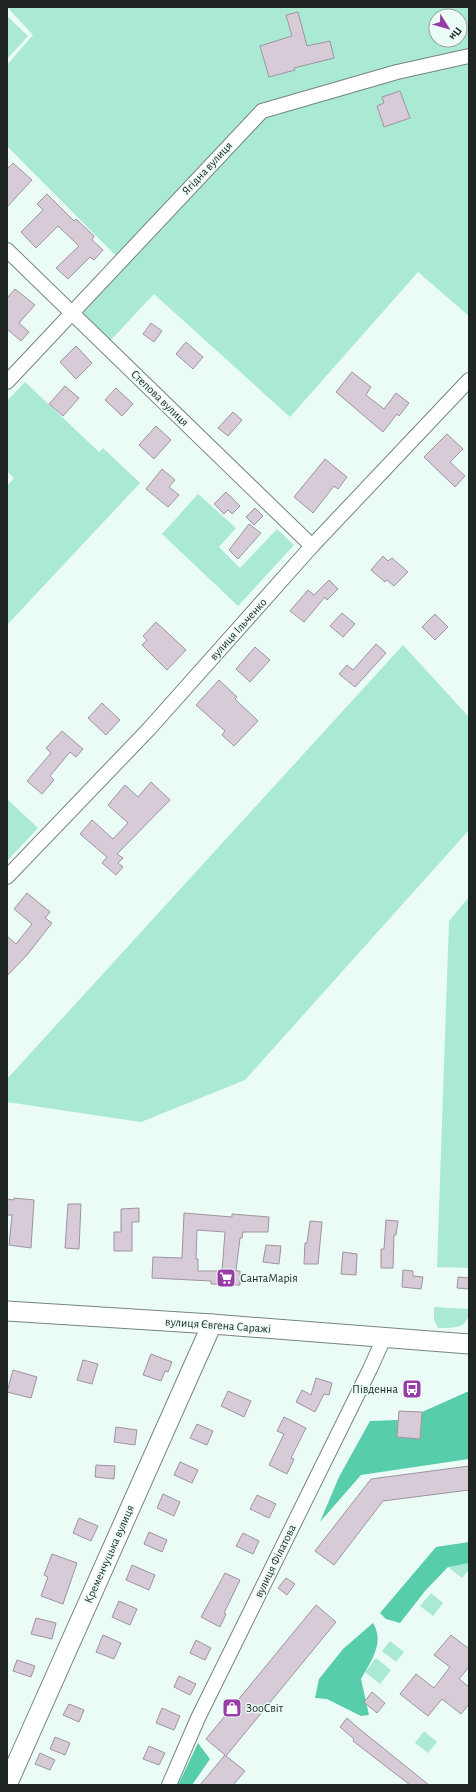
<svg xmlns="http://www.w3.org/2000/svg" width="476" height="1792" font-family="'Alegreya Sans',sans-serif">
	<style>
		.green { fill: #aae9d3; fill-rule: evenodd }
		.forest { fill: #58cdab }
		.building { fill: #d6cbd7; stroke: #9e949f; fill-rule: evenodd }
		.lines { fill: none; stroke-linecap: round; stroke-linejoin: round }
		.street-casing { stroke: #75847e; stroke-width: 16 }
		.secondary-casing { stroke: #75847e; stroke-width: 21 }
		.street { stroke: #fff; stroke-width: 14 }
		.secondary { stroke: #fff; stroke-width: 19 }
		.labels { text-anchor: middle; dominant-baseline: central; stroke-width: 3; stroke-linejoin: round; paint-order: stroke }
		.street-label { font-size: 12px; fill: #1e2522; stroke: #ebfcf6 }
		.poi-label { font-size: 12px; fill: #1e2522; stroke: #ebfcf6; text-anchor: start }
	</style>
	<rect width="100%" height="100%" fill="#ebfcf6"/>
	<g class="green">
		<path d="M7 7H469V316L418 272 290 417 154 294 109 342 75 313 123 263 7 146V65L33 35ZM436 16H460V40H436Z"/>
		<polygon points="7,16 28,36 7,59"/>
		<polygon points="25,382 99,452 103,448 140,483 7,625 7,486 14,478 7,471 7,401"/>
		<polygon points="198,494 236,528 219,547 240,568 277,529 294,545 238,606 162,534"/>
		<polygon points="403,645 469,717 469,830 245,1080 141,1122 7,1102 7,1079"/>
		<polygon points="7,799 38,828 7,861"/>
		<polygon points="469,897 469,1268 437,1267 449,921"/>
		<path d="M434 1307 469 1309C469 1329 454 1328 438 1328L434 1320Z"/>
		<polygon points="469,1559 469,1570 462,1578 448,1567"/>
		<polygon points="431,1593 443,1603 433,1616 420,1606"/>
		<polygon points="390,1641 404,1652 396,1662 382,1651"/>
		<polygon points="376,1658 391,1670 380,1684 365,1672"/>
		<polygon points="424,1731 437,1742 428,1753 415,1743"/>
	</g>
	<g class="forest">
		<polygon points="469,1391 469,1459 361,1475 320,1522 339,1477 370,1421 398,1420 397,1437 420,1439 422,1412"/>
		<polygon points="469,1542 469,1563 448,1567 425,1591 400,1623 386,1619 380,1613 436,1547"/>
		<path d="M373 1623C385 1643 371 1661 361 1679L369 1715 361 1716 327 1699 315 1698 319 1679 343 1649Z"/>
		<polygon points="198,1743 210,1759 192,1785 178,1785"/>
	</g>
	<g class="building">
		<polygon points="298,12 307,46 330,41 334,58 294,68 295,70 269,77 260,46 292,36 286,15"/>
		<polygon points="400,91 410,118 384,127 377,106 384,103 382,97"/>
		<polygon points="13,163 32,180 7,207 7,169"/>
		<polygon points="47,194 74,221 76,219 94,236 92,240 103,250 94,260 90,257 68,279 56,268 79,246 58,226 36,248 21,232 43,210 37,204"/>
		<polygon points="15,289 35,305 19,323 29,332 21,341 7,329 7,298"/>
		<polygon points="151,323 162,331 154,342 143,334"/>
		<polygon points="186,342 203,357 193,369 176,354"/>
		<polygon points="76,346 92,363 76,379 60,362"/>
		<polygon points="352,372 371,387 366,395 384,409 396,393 409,403 399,416 397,414 383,432 336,392"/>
		<polygon points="65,386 79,398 63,416 49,404"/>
		<polygon points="116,388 133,404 122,416 105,400"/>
		<polygon points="233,412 242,420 228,436 218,428"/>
		<polygon points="156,426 171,440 154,459 139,445"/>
		<polygon points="447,434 463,449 450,462 465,476 455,487 424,457"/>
		<polygon points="325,459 347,477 338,489 334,486 313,513 294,497"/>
		<polygon points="162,469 175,480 169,487 179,495 168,507 146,489"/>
		<polygon points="226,492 240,506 232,514 228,510 224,514 214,504"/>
		<polygon points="255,508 263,516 254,525 246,517"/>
		<polygon points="249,524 261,533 238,559 229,550"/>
		<polygon points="383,556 388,561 392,558 408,572 394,586 387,580 385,582 371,570"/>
		<polygon points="329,580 338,589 327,600 325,597 304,622 290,611 308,590 314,595"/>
		<polygon points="342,613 355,624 343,637 330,626"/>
		<polygon points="435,614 448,627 435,640 422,627"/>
		<polygon points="156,622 186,650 167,670 142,645 147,640 143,636"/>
		<polygon points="376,644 386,653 355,687 339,674 347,665 353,670"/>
		<polygon points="255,647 270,660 250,682 236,669"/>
		<polygon points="219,680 237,697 235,699 258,721 234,746 222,735 225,731 196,705"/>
		<polygon points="102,703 120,720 106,735 88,718"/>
		<polygon points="62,731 83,749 76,757 70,752 50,776 54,780 42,794 27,781 51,753 46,748"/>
		<polygon points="151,782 170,800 117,854 123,858 118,863 123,867 116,875 102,863 107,857 80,834 92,820 113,839 128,823 108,805 125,785 138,797"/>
		<polygon points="27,893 50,912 45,918 52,923 27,955 7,976 7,936 16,944 32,924 14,909"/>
		<polygon points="14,1198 34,1200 31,1248 9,1245 12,1215 7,1215 7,1199 14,1200"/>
		<polygon points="68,1204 81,1204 79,1249 65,1248"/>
		<polygon points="139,1208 139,1222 132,1222 132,1251 114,1251 114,1232 121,1232 121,1209"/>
		<path d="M184 1213 232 1217V1214L269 1217 268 1232H243L242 1238H240L236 1271H240V1285L211 1284V1281L152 1278 153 1257 182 1258ZM197 1230 225 1232 222 1271H198V1259H196Z"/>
		<polygon points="386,1220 398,1221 396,1235 394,1235 393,1268 381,1268 381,1249 384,1249"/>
		<polygon points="310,1221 322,1222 318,1264 304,1264 305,1243 307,1243"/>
		<polygon points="266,1245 281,1246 279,1264 263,1262"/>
		<polygon points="343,1252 357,1254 356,1275 341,1274"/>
		<polygon points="403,1270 413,1271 413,1276 423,1277 421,1289 402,1287"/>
		<polygon points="458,1277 469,1278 469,1289 457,1288"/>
		<polygon points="151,1354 172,1362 168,1372 165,1371 161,1381 143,1375"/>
		<polygon points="83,1360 98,1364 92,1384 77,1380"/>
		<polygon points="13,1370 37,1377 31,1398 7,1392"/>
		<polygon points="316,1378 332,1383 329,1395 324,1394 315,1412 296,1402 302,1390 311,1395"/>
		<polygon points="228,1391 251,1401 244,1417 221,1406"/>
		<polygon points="399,1411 422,1412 420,1439 397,1437"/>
		<polygon points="284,1417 306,1428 291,1458 294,1459 287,1474 269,1465 284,1434 277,1431"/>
		<polygon points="197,1424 213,1431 207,1445 190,1438"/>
		<polygon points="116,1427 137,1430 135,1445 114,1442"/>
		<polygon points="180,1462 198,1470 192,1483 174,1475"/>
		<polygon points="96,1465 115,1466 114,1479 95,1477"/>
		<polygon points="469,1466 469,1490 383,1501 334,1565 315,1551 371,1479"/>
		<polygon points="163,1494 180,1502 174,1516 157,1508"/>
		<polygon points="257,1495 276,1504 269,1518 250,1509"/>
		<polygon points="79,1518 98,1526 91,1541 73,1533"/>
		<polygon points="149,1532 167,1540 162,1552 144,1544"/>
		<polygon points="243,1533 259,1541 253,1554 236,1546"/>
		<polygon points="52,1554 77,1563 63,1604 41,1596 48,1577 44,1575"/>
		<polygon points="132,1565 155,1575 149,1590 126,1580"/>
		<polygon points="225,1573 240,1580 224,1613 226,1614 220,1627 201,1617"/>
		<polygon points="286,1578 295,1584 287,1595 278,1588"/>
		<polygon points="119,1601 137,1609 130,1625 112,1617"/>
		<polygon points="316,1605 336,1622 226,1756 245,1771 233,1785 200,1785 225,1755 206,1739"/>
		<polygon points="36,1618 56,1623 52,1639 31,1634"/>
		<polygon points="103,1635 121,1643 114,1659 96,1652"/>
		<polygon points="451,1635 469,1649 469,1667 459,1679 469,1687 469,1704 461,1714 442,1699 428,1716 400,1694 416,1674 434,1688 450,1667 434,1655"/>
		<polygon points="196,1640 211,1648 205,1660 190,1653"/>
		<polygon points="17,1660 35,1666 31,1677 13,1671"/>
		<polygon points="179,1676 196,1684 190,1695 174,1687"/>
		<polygon points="372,1692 385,1703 377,1713 364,1702"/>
		<polygon points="69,1704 84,1710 79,1722 63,1715"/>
		<polygon points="162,1708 180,1716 174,1730 156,1723"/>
		<polygon points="347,1718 357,1727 429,1785 410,1785 353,1741 354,1739 340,1727"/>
		<polygon points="55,1737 70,1743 65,1755 50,1749"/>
		<polygon points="149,1746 165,1753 159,1765 143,1759"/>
		<polygon points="40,1753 55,1760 50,1770 35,1764"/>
	</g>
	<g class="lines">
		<defs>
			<g id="street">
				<polyline points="7,250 312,546"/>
				<polyline points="7,382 262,111 397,72 469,56"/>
				<polyline points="7,877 149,729 312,546 469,380"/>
				<polyline points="169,1785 198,1718 370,1369 384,1338"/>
			</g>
			<g id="secondary">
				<polyline points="7,1311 212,1324 469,1344"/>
				<polyline points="7,1785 212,1324"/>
			</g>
		</defs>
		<use href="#street" class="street-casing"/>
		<use href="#secondary" class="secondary-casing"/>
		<use href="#street" class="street"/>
		<use href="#secondary" class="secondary"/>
	</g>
	<defs>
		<symbol id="supermarket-square" viewBox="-11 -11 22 22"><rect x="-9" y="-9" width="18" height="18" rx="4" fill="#983ca6" stroke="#ebfcf6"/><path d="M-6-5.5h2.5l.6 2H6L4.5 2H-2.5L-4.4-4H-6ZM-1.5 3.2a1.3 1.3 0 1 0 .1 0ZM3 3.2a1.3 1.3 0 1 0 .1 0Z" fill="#fff"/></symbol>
		<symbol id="bus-square" viewBox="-11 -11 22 22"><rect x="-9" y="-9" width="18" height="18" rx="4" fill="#983ca6" stroke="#ebfcf6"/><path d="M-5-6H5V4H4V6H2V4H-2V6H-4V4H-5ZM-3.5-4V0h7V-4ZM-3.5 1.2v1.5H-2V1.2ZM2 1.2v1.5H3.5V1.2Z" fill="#fff"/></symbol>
		<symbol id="shop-square" viewBox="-11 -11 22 22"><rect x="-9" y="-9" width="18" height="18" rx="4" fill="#983ca6" stroke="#ebfcf6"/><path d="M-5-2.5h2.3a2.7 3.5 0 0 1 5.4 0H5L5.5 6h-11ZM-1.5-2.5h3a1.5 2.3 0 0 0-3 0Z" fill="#fff"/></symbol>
	</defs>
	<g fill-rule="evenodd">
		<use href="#supermarket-square" x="215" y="1267" width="22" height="22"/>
		<use href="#bus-square" x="401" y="1378" width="22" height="22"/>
		<use href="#shop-square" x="221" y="1697" width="22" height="22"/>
	</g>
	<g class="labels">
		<g class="street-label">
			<text transform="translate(207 168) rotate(-47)">Ягідна вулиця</text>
			<text transform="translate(160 398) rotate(44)">Степова вулиця</text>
			<text transform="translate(238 629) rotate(-48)">вулиця Ільченко</text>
			<text transform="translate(218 1325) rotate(4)">вулиця Євгена Саражі</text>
			<text transform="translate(109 1554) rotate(-66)">Кременчуцька вулиця</text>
			<text transform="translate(275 1561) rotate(-64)">вулиця Філатова</text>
		</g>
		<g class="poi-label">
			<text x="240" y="1278">СантаМарія</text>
			<text x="398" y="1389" text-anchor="end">Південна</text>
			<text x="246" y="1708">ЗооСвiт</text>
		</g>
	</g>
	<rect width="476" height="1792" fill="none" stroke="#1e2522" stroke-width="16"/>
	<g transform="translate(448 28) rotate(127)"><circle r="19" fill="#ebfcf6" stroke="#99a6a1"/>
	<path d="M0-3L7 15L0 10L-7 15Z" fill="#983ca6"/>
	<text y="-6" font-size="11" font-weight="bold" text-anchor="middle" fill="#1e2522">Пн</text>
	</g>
</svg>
